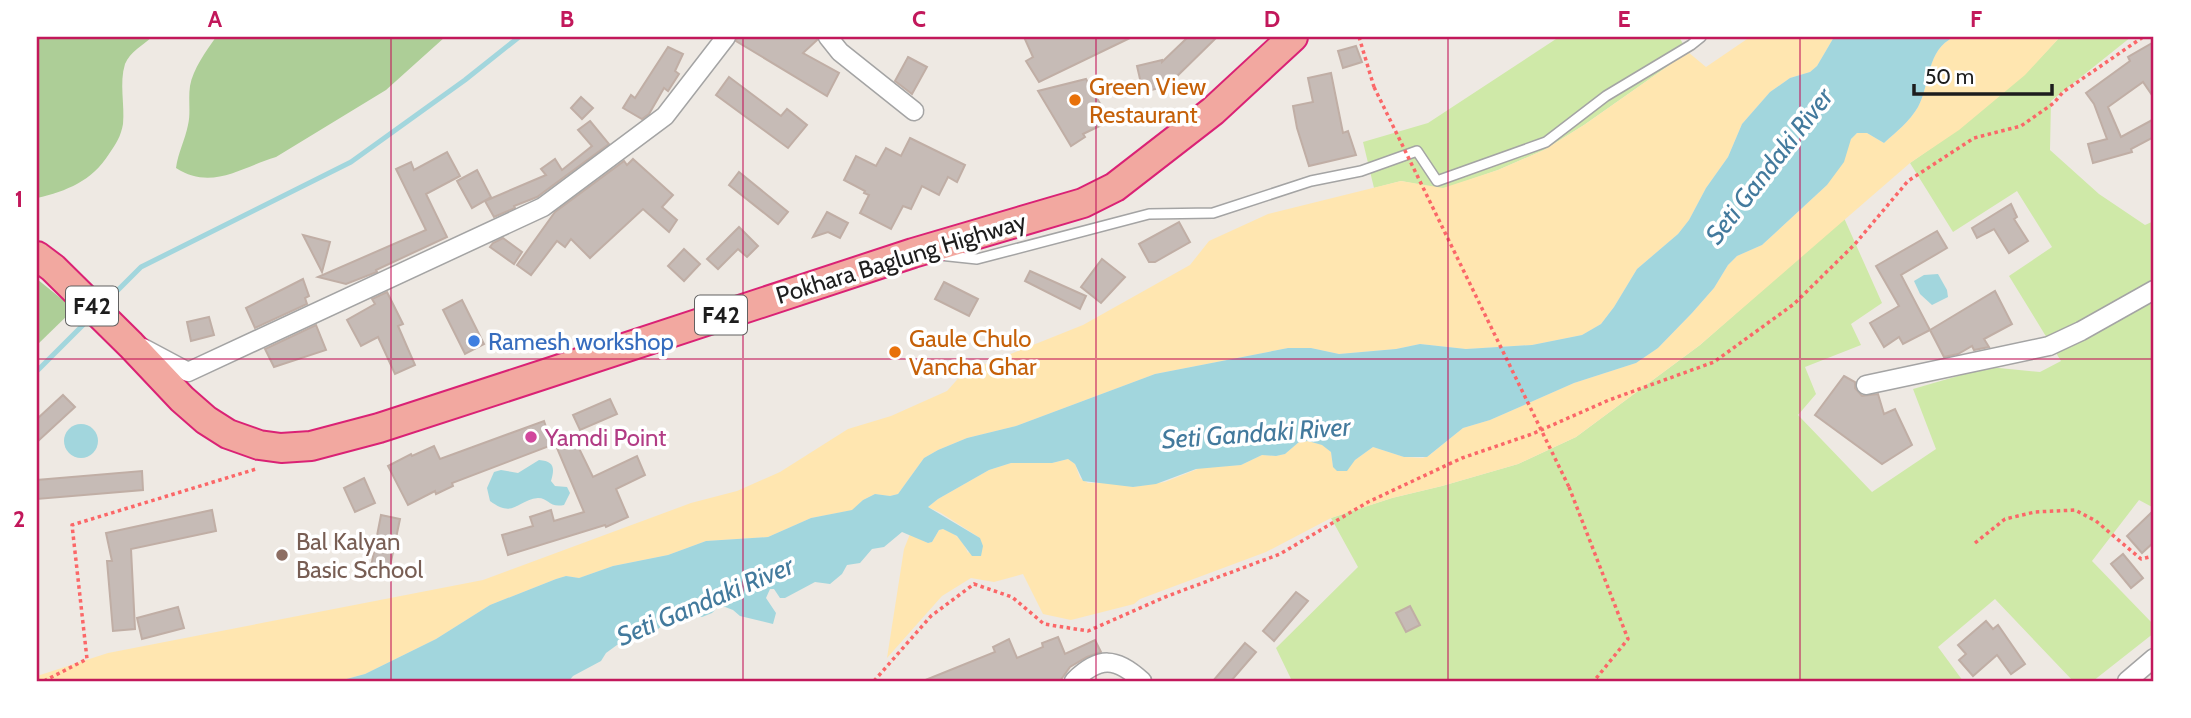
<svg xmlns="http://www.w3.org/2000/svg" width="2191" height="718" font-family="Cabin,sans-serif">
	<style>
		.grass { fill: #cfe9a8 }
		.forest { fill: #adce97 }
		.sand { fill: #ffe6b0 }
		.water { fill: #a2d6dd }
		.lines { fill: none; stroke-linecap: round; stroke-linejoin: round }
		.stream { stroke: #a2d6dd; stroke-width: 5 }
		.building { fill: #c6bbb6; stroke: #c0aea5; stroke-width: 2 }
		.service-casing { stroke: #a4a4a4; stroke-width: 12 }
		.minor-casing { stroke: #a4a4a4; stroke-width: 21 }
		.trunk-casing { stroke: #da2275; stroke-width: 32 }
		.path { stroke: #fb6768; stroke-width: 3.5; stroke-dasharray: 3.5 3.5; stroke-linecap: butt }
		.service { stroke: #fff; stroke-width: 9 }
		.minor { stroke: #fff; stroke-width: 18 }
		.trunk { stroke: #f2a8a0; stroke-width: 28 }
		.path-bridge { stroke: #fb6768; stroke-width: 3.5; stroke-dasharray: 3.5 3.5; stroke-linecap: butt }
		.grid { fill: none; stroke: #c2185b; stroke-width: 2; stroke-opacity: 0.55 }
		.food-dot { fill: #e8710a; stroke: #fff; stroke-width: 2.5 }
		.shop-dot { fill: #3f7fe0; stroke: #fff; stroke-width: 2.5 }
		.hotel-dot { fill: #d1479c; stroke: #fff; stroke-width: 2.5 }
		.education-dot { fill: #8d6e63; stroke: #fff; stroke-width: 2.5 }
		.labels { text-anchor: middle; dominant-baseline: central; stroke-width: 7; stroke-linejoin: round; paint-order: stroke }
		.shield { fill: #fff; stroke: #616161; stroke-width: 2 }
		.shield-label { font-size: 23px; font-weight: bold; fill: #1d1d1d }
		.food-label { font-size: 24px; fill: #c56008; stroke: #fff; text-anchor: start }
		.street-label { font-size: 24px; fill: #1d1d1d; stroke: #fff }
		.shop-label { font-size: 24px; fill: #366cbe; stroke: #fff; text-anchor: start }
		.hotel-label { font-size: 24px; fill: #b23c85; stroke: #fff; text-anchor: start }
		.education-label { font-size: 24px; fill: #785e54; stroke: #fff; text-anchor: start }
		.water-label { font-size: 26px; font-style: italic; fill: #437a9d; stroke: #fff }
		.neatline { fill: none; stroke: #c2185b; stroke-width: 2.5 }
		.grid-label { font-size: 23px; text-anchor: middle; font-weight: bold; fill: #c2185b }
	</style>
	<rect width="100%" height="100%" fill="#eee9e3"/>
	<g class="grass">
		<polygon points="1559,37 1679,37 1688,52 1584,125 1544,150 1498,170 1443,189 1401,181 1374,188 1363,142 1428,123"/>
		<path d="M2060 37H2131L2051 101 2050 150 2099 194 2145 225 2154 221V508L2139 500 2092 561 2154 625V633L2093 681H2073L1995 599 1938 647 1963 681H1292L1276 648 1358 567 1331 518 1392 498 1442 486 1518 464 1576 437 1700 345 1844 218 1882 303 1851 324 1861 345 1805 367 1816 394 1798 415 1872 492 1936 449 1913 389 1989 367 2040 372 2061 361 2009 276 2052 247 2017 191 1953 232 1910 163C1966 125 2014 87 2060 37Z"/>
	</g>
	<g class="forest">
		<path d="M37 37H152C143 45 130 52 125 64 119 83 125 105 123 124 121 136 116 144 109 154 92 181 67 191 37 198Z"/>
		<path d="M216 37H445L386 90 276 157C242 167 212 191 176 168 178 153 185 140 188 125 191 112 188 100 190 86 193 69 206 51 216 37Z"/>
		<polygon points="37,279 74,309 37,345"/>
	</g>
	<g class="sand">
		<polygon points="1750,37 1834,37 1817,66 1810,72 1790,78 1770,92 1742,124 1728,157 1706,188 1689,220 1678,234 1637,269 1614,307 1601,324 1582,335 1532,345 1466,349 1420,344 1396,349 1339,354 1311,348 1288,348 1155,374 1016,426 967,438 938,450 924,458 898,494 890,496 875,494 863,500 853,510 811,518 768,537 706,541 668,555 613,566 579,578 566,576 556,579 490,605 436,639 365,674 339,681 37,681 37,676 108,653 483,580 691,503 737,491 780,472 848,429 891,416 947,391 963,373 1083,325 1190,265 1209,241 1268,214 1401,181 1443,188 1498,170 1544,150 1584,125 1688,52 1706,67"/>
		<path d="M1954 37H2060L2025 75 1959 130 1910 163 1700 345 1576 437 1518 464 1442 486 1392 498 1331 518 1266 552 1140 599 1134 604 1071 620 1043 614 1023 574 994 582 971 578 942 596 887 658 904 549 910 534 928 543 932 542 939 530 943 529C956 533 963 541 968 553L980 538 941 513 928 507 938 499 989 470 1011 463H1052L1068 459 1075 464 1080 478 1088 483H1108L1133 487 1165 482 1200 468 1241 465 1262 455 1276 456 1285 454 1299 442 1308 441 1323 445 1331 452 1333 467 1355 460 1373 447 1404 457 1423 458 1431 454 1463 428 1490 420 1574 383 1636 363 1658 348 1692 313 1714 288 1728 265 1737 256 1762 245 1827 185 1851 139 1857 133H1867L1884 143C1896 132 1910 121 1918 107 1931 83 1926 50 1954 37Z"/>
	</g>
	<g class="water">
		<path d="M1834 37H1954C1926 50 1931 83 1918 107 1910 121 1896 132 1884 143L1867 133H1857L1851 139 1844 162 1827 185 1762 245 1737 256 1728 265 1714 288 1692 313 1658 348 1636 363 1574 383 1490 420 1463 428 1427 457H1404L1373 447 1355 460 1347 471H1337L1333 467 1331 452 1322 445 1308 441 1299 442 1285 454 1276 456 1262 455 1241 465 1196 469 1156 484 1133 487 1083 481 1075 464 1068 459 1052 463H1011L989 470 938 499 928 507 980 538 983 546 981 556H972L957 536 943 529 939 530 932 542 928 543 902 532 884 547 872 549 860 563 847 565 842 574 830 584 815 582 785 598H780L774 589H770L766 598 776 613 773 624 740 616 733 610 720 605 712 613 702 617 676 614 652 634H639L631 643 617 645 606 653 601 661 573 676 569 681H339L365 674 436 639 490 605 556 579 566 576 579 578 613 566 668 555 706 541 768 537 811 518 852 510 863 500 875 494 890 496 898 494 924 458 938 450 967 438 1016 426 1155 374 1288 348H1311L1339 354 1396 349 1420 344 1466 349 1532 345 1582 335 1601 324 1614 307 1637 269 1678 234 1689 220 1706 188 1728 157 1742 124 1770 92 1790 78 1810 72 1817 66Z"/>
		<polygon points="1938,274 1947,290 1948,297 1932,305 1920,294 1914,281 1924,275"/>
		<circle cx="81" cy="441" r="17"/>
		<path d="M539 460C554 461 555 468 551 481L555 486 567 487 570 493 564 505C549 508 549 498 538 498 517 500 514 519 490 501L487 488 494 472 501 470 518 473Z"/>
	</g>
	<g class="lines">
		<g class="stream">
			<polyline points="104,304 141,267 351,162 465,80 519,37"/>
			<polyline points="37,371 92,316"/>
		</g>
	</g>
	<g class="building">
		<polygon points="737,37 817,37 817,40 803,53 839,73 827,96 736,41"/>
		<polygon points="1024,37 1132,37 1039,82 1026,61 1033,57"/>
		<polygon points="1188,37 1217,37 1167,86 1143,92 1137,66 1162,60 1162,62"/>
		<polygon points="2154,42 2154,98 2143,82 2108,107 2121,137 2154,119 2154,137 2131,149 2132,152 2093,163 2088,144 2107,139 2094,104 2086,93 2130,61 2128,57"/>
		<polygon points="1356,46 1362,62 1343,68 1338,51"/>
		<polygon points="668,47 683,54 675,71 679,74 668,91 664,88 649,114 642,119 623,108 631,95 635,98"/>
		<polygon points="908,57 927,67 912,94 895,81"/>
		<polygon points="1331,73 1343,133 1348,131 1356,155 1309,166 1297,128 1293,106 1313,102 1308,78"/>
		<polygon points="729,77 781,116 787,109 807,125 788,148 716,95"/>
		<polygon points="1086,79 1110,121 1083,134 1085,137 1071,146 1038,91"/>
		<polygon points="581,97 593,108 582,119 571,108"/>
		<polygon points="590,121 609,144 537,197 514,206 515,208 494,217 485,201 546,175 541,169 555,159 562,170 592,146 578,130"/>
		<polygon points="910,138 965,165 957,182 948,177 939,195 922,186 911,209 903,206 891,229 860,213 869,195 864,193 865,191 844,180 856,156 876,166 886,148 901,156"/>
		<polygon points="447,152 460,176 426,194 447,237 376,270 377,272 346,284 318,277 426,230 396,169 411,162 414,170"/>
		<polygon points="633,159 673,195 662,207 677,220 669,232 643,209 590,258 571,239 565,247 557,241 531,275 517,265 555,212 624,161 627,165"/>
		<polygon points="477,170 491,197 472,208 457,181"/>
		<polygon points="739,172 788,212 778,224 729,185"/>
		<polygon points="2011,204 2017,217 2014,219 2028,241 2009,253 1994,229 1977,238 1972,228"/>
		<polygon points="827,212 848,223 840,238 828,232 813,237"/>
		<polygon points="1179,222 1190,242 1155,262 1149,262 1139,244"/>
		<polygon points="739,227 758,246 747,257 738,249 718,269 707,259"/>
		<polygon points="1937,231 1947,248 1901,275 1930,330 1903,344 1899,337 1884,347 1870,323 1899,306 1876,266"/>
		<polygon points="303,235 330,242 322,272"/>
		<polygon points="503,238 522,252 514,264 490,247 493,243"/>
		<polygon points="684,249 700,264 684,281 668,266"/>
		<polygon points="1102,259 1125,277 1101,303 1081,287"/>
		<polygon points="1030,271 1086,296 1080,309 1025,281"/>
		<polygon points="303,279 309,296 305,298 307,304 255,328 246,308"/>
		<polygon points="944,282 978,299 969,316 935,299"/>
		<polygon points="1995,291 2012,324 1984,339 1989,347 1974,350 1972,346 1958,354 1944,357 1930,330"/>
		<polygon points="387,292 403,324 398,326 415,365 395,374 378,337 361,346 347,320 375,304 372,299"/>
		<polygon points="462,300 484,344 465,354 443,310"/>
		<polygon points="209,317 214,335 191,341 187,322"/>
		<polygon points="316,325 326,350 274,367 265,349"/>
		<polygon points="1844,376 1855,382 1855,388 1862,396 1878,394 1884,414 1895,409 1912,445 1882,464 1815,415"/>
		<polygon points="63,395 75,407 37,442 37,419"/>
		<polygon points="610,399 617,414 580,430 573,415"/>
		<polygon points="544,421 552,445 452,483 453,486 436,494 435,491 408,505 388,466 411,454 412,456 434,446 440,459"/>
		<polygon points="571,432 593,477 637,456 645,475 616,489 628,517 606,527 605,525 508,555 502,535 533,526 530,517 551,510 554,521 584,512 554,441"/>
		<polygon points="142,471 143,490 37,499 37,480"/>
		<polygon points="364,478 375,503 355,512 344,488"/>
		<polygon points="212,510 216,531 131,549 135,629 113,631 107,561 112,561 106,533"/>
		<polygon points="2154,510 2154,542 2142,553 2127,536"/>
		<polygon points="381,515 400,519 389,571 371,567"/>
		<polygon points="2123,554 2143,578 2131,588 2111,564"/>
		<polygon points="1296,592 1308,601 1274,641 1263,631"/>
		<polygon points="1410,606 1420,625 1406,632 1396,613"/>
		<polygon points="178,607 184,628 142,639 137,618"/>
		<polygon points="1986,621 1993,629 1998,625 2025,664 2011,674 1997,655 1973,676 1959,660 1966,654 1958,645"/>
		<polygon points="1058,637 1065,654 1095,640 1101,652 1087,657 1070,667 1060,681 923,681 995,652 993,647 1009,639 1017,658 1043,647 1042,643"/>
		<polygon points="1245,643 1256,652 1231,681 1213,681"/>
	</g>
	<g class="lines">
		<defs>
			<polyline id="service" points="939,255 977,259 1149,214 1213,213 1311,181 1361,171 1417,151 1437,181 1546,142 1606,96 1691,45 1701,37"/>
			<g id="minor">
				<polyline points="828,37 840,52 914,111"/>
				<polyline points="143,348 188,372 543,207 665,116 726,37"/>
				<polyline points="1866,385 2049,346 2081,331 2154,290"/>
				<path d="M1074 681C1099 656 1116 657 1142 681"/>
				<polyline points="2127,681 2154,658"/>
			</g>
			<polyline id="trunk" points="37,256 53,268 131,345 182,399 206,420 228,434 259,445 281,448 311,446 379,428 542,375 913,253 1083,203 1115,187 1213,111 1293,37"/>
		</defs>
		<use href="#service" class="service-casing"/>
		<use href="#minor" class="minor-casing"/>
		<use href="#trunk" class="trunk-casing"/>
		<g class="path">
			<polyline points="1359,37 1374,87"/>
			<polyline points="1569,487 1628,639 1594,681"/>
			<polyline points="1975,543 2005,519 2035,512 2075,510 2096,521 2141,559 2154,556"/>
			<polyline points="44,681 87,659 72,525 256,469"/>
			<polyline points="874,681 931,616 974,584 1012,597 1044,624 1088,631 1165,597 1280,554 1368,502 1462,458 1532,434 1609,400 1714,362 1794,304 1855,244 1908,181 1974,138 2021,126 2054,103 2063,92 2143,37"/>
		</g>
		<use href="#service" class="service"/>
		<use href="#minor" class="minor"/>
		<use href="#trunk" class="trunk"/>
		<polyline class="path-bridge" points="1374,87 1569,487"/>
	</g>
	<path class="grid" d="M391 37V681M743 37V681M1096 37V681M1448 37V681M1800 37V681M37 359H2154"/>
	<g class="food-dot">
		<circle cx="1075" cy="100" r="7"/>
		<circle cx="895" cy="352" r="7"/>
	</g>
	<circle class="shop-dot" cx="474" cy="341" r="7"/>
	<circle class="hotel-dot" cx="531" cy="437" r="7"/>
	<circle class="education-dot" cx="282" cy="555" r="7"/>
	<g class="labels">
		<g class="shield">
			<rect x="66" y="286.5" width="52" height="39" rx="5"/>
			<rect x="695" y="295.5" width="52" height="39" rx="5"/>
		</g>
		<g class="shield-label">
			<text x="92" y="306">F42</text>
			<text x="721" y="315">F42</text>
		</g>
		<g class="food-label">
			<text x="1089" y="86">Green View<tspan x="1089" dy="28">Restaurant</tspan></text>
			<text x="909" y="338">Gaule Chulo<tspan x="909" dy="28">Vancha Ghar</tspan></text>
		</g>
		<g class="street-label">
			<text transform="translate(901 258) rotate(-17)">Pokhara Baglung Highway</text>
		</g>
		<g class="shop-label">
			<text x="488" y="341">Ramesh workshop</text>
		</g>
		<g class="hotel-label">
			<text x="545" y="437">Yamdi Point</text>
		</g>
		<g class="education-label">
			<text x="296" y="541">Bal Kalyan<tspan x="296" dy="28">Basic School</tspan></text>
		</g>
		<g class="water-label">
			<text transform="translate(1769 166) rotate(-52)">Seti Gandaki River</text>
			<text transform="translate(1256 433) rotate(-4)">Seti Gandaki River</text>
			<text transform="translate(705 601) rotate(-23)">Seti Gandaki River</text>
		</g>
	</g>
	<rect width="2191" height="718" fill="none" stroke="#ffffff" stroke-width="77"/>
	<path d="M1914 84v10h138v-10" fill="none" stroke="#1d1d1d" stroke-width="3.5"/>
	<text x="1925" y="84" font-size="21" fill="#1d1d1d" stroke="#ffffff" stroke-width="5" paint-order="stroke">50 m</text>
	<rect x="38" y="38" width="2114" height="642" class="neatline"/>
	<g class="grid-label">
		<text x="215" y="27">A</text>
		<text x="567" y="27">B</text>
		<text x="919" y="27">C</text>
		<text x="1272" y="27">D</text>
		<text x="1624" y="27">E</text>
		<text x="1976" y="27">F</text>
		<text x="19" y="207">1</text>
		<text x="19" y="527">2</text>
	</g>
</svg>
